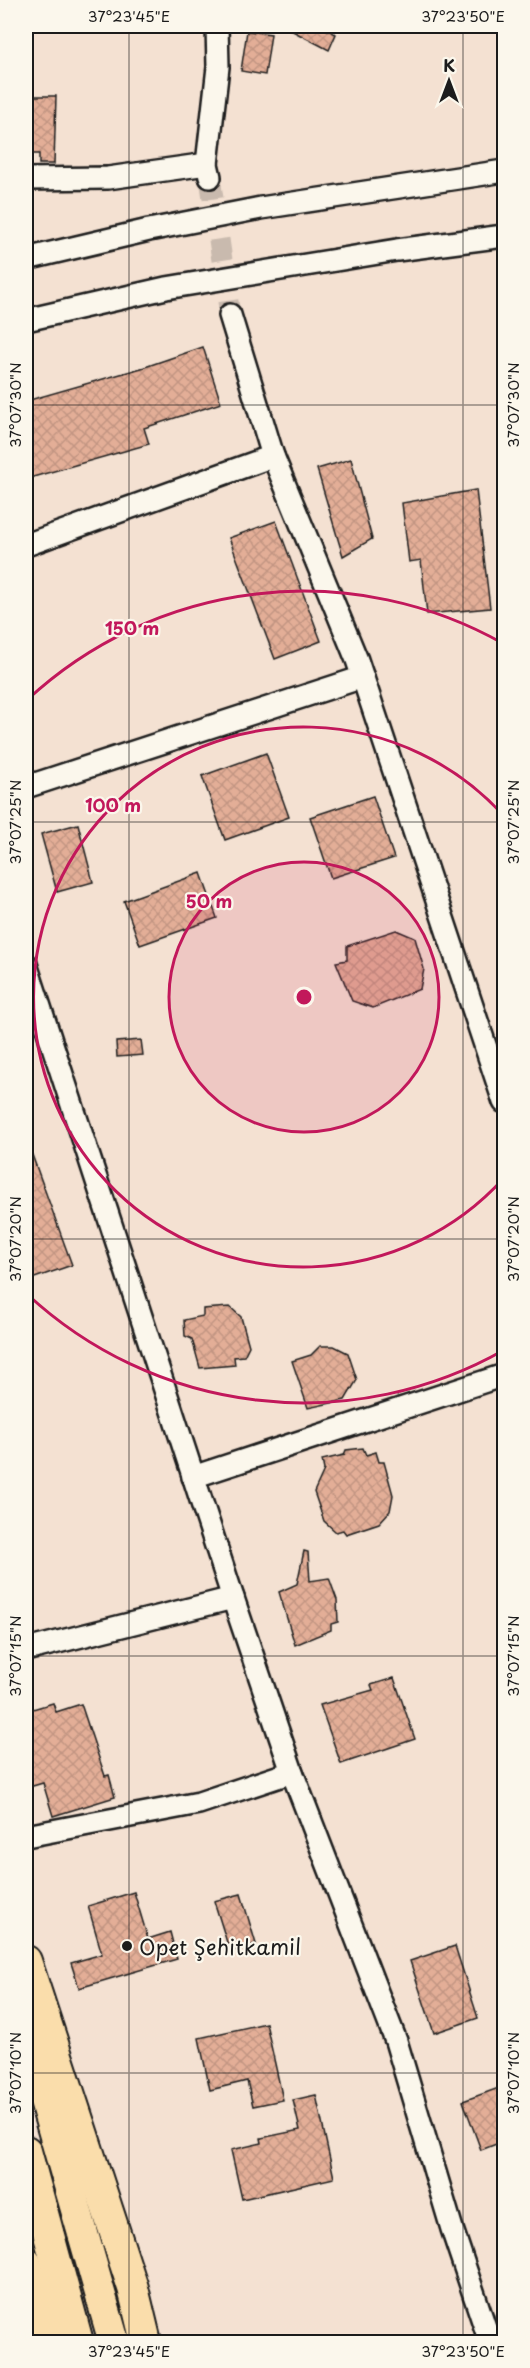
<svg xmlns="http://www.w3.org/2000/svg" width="530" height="2368" font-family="'Playpen Sans',sans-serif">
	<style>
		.building { fill: url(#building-cross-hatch); stroke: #1c1c1c; stroke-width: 1.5 }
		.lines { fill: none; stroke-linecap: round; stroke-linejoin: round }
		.minor-tunnel { stroke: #c9baae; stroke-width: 21; stroke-dasharray: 21 10; stroke-linecap: butt }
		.minor-casing { stroke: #1c1c1c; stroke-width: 26 }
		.highway-casing { stroke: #1c1c1c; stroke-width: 34 }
		.minor { stroke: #fbf7ec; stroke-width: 21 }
		.highway { stroke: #faddab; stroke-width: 30 }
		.ticks { fill: none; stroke: #1c1c1c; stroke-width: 1.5; stroke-opacity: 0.45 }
		.ring { fill: none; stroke: #c2185b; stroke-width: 3 }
		.poi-dot { fill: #1c1c1c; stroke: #fbf7ec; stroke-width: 2 }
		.labels { text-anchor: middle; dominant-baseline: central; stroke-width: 4.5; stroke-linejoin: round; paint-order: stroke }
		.poi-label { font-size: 21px; fill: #1c1c1c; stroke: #fbf7ec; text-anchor: start }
		.centre { fill: #c2185b; stroke: #fbf7ec; stroke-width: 3 }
		.ring-label { font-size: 18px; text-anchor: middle; font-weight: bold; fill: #c2185b; stroke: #fbf7ec; stroke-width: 4.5; stroke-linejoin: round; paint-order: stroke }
		.neatline { fill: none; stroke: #1c1c1c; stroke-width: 2 }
		.ticks-label { font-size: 15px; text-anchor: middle; fill: #1c1c1c }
	</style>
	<defs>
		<pattern id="building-cross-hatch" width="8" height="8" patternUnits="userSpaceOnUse" patternTransform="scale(1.5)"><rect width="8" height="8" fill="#e3ae97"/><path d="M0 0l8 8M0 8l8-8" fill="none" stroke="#c29582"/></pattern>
	</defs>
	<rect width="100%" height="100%" fill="#f4e1d2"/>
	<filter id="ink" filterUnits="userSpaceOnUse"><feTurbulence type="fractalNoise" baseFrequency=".0167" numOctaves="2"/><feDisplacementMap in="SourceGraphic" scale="12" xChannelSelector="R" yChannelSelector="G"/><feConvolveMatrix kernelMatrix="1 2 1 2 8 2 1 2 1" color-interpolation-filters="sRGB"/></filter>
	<g filter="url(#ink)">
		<g class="building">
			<polygon points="283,26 319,26 336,34 329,50"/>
			<polygon points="247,31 271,34 265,75 241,71"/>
			<polygon points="29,96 56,96 54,164 39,164 39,154 28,154"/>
			<polygon points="203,347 221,403 144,428 149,444 26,479 26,401 145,367"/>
			<polygon points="351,459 372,539 343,556 317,469"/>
			<polygon points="476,490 490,608 427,614 421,560 409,562 402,503"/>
			<polygon points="276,521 321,641 275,659 229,538"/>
			<polygon points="266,753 289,817 225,840 202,776"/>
			<polygon points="373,796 394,858 331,878 310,817"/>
			<polygon points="78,824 93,882 57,892 41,834"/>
			<polygon points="201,873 217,918 140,945 124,901"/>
			<polygon points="396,930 415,938 424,969 420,989 373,1008 352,1001 336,962 347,960 347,946"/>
			<polygon points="141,1040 143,1055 117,1057 116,1042"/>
			<polygon points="27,1141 72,1265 26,1281 26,1142"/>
			<polygon points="230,1307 241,1317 249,1346 244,1356 234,1357 235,1365 200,1368 192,1339 185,1336 184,1320 203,1316 203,1309"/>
			<polygon points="320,1346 334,1346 348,1353 357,1380 345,1400 308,1408 292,1361 311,1355"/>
			<polygon points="363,1448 366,1455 376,1452 379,1462 384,1462 393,1495 390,1511 379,1523 346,1534 343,1530 336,1532 324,1521 314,1492 324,1470 322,1460 344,1455 346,1450"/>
			<polygon points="304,1551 308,1552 310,1581 329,1578 337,1600 338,1622 331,1624 331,1630 295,1645 279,1592 297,1584"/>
			<polygon points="394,1678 415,1739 341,1764 320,1705 373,1690 371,1685"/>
			<polygon points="53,1703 56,1712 81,1704 105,1776 109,1775 115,1797 53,1816 43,1783 26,1788 26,1711"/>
			<polygon points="134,1892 148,1939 170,1932 177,1959 79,1988 71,1963 102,1954 88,1906"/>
			<polygon points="241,1894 256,1944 230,1952 214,1901"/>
			<polygon points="455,1946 478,2018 434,2033 410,1961"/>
			<polygon points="266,2023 283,2100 253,2106 247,2081 210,2090 199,2038"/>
			<polygon points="504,2086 504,2141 481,2150 463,2101"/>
			<polygon points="316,2095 334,2178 242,2199 231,2150 262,2143 261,2138 300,2130 293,2100"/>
		</g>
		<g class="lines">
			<polyline class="minor-tunnel" points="210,178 230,315"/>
			<defs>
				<g id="minor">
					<polyline points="210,177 207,164 218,67 217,26"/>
					<polyline points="26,179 108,178 207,164"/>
					<polyline points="26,259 149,230 261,208 504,171"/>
					<polyline points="230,315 273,456 357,660 504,1102"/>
					<polyline points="26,320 166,288 397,250 504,236"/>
					<polyline points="26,545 273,456"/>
					<polyline points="26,787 363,677"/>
					<polyline points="26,964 233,1598 292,1772 396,2041 452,2229 490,2342"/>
					<polyline points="193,1477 504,1375"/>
					<polyline points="26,1650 233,1598"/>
					<polyline points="26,1836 199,1803 292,1772"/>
				</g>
				<g id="highway">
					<polyline points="26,1961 133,2288 146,2342"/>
					<polyline points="26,2035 114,2342"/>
					<polyline points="26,2151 78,2342"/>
					<polyline points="26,2263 49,2342"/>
				</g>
			</defs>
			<use href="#minor" class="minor-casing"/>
			<use href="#highway" class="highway-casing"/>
			<use href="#minor" class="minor"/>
			<use href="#highway" class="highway"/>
		</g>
	</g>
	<path class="ticks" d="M129 26V2342M463 26V2342M26 405H504M26 822H504M26 1239H504M26 1656H504M26 2073H504"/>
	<circle cx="304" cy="997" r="135" fill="#c2185b" fill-opacity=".12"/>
	<g class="ring">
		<circle cx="304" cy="997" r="135"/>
		<path d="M503 1179A270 270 0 1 1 503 815"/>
		<path d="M504 1350A406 406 0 0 1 27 1294M27 700A406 406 0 0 1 504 644"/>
	</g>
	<circle class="poi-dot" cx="127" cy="1946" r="6"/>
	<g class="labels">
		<g class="poi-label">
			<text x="139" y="1946">Opet Şehitkamil</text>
		</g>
	</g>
	<circle cx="304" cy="997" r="9" class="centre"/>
	<g class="ring-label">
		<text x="132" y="635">150 m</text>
		<text x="113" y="812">100 m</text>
		<text x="209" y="908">50 m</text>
	</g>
	<rect width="530" height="2368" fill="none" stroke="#fbf7ec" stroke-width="66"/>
	<g transform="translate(449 81)" stroke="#fbf7ec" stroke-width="4.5" paint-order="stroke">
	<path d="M0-4.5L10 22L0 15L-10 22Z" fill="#1c1c1c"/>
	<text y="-9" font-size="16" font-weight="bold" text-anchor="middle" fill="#1c1c1c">K</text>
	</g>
	<rect x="33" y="33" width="464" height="2302" class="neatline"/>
	<g class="ticks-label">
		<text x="129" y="22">37°23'45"E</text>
		<text x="463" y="22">37°23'50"E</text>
		<text transform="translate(16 405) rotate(-90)" y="5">37°07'30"N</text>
		<text transform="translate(514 405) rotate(-90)" y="5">37°07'30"N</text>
		<text transform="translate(16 822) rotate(-90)" y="5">37°07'25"N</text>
		<text transform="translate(514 822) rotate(-90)" y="5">37°07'25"N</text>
		<text transform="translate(16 1239) rotate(-90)" y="5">37°07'20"N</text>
		<text transform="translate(514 1239) rotate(-90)" y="5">37°07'20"N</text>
		<text transform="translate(16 1656) rotate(-90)" y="5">37°07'15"N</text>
		<text transform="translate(514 1656) rotate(-90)" y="5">37°07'15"N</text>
		<text transform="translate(16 2073) rotate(-90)" y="5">37°07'10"N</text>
		<text transform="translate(514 2073) rotate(-90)" y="5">37°07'10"N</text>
		<text x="129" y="2357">37°23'45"E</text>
		<text x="463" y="2357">37°23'50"E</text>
	</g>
</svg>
